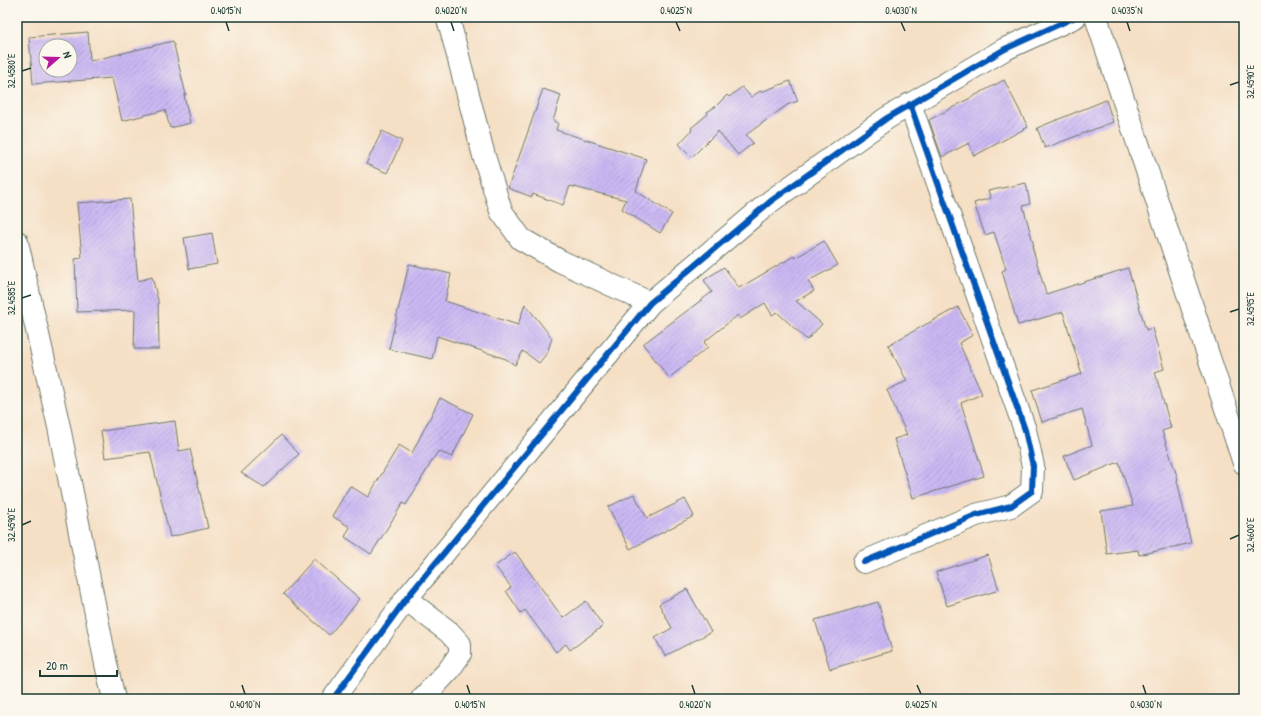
<svg xmlns="http://www.w3.org/2000/svg" width="1261" height="716" font-family="'Patrick Hand',sans-serif">
	<style>
		.building { fill: url(#building-hatch); fill-rule: evenodd }
		.lines { fill: none; stroke-linecap: round; stroke-linejoin: round }
		.minor-casing { stroke: #6a7667; stroke-width: 24 }
		.tertiary-casing { stroke: #6a7667; stroke-width: 24 }
		.minor { stroke: #fff; stroke-width: 22 }
		.tertiary { stroke: #fff; stroke-width: 22 }
		.cycleway-casing { stroke: #fbf7ec; stroke-width: 8 }
		.cycleway { stroke: #0057b8; stroke-width: 6 }
		.ticks { fill: none; stroke: #1f3d34; stroke-width: 1.5 }
		.neatline { fill: none; stroke: #1f3d34; stroke-width: 1.5 }
		.ticks-label { font-size: 10px; text-anchor: middle; fill: #1f3d34 }
	</style>
	<defs>
		<pattern id="building-hatch" width="6" height="6" patternUnits="userSpaceOnUse"><rect width="6" height="6" fill="#cbb8f4"/><path d="M-1 1l2-2M0 6l6-6M5 7l2-2" fill="none" stroke="#a497c6"/></pattern>
	</defs>
	<rect width="100%" height="100%" fill="#fbf7ec"/>
	<filter id="ink" filterUnits="userSpaceOnUse"><feTurbulence type="fractalNoise" baseFrequency=".025" numOctaves="2"/><feDisplacementMap in="SourceGraphic" scale="8" xChannelSelector="R" yChannelSelector="G"/><feConvolveMatrix kernelMatrix="1 2 1 2 8 2 1 2 1" color-interpolation-filters="sRGB"/></filter>
	<filter id="wash" filterUnits="userSpaceOnUse"><feTurbulence type="fractalNoise" baseFrequency=".012" numOctaves="4" result="noise"/><feDisplacementMap in="SourceGraphic" scale="16" xChannelSelector="R" yChannelSelector="G"/><feGaussianBlur stdDeviation="0.9" result="paint"/><feColorMatrix in="noise" values="0 0 0 0 0 0 0 0 0 0 0 0 0 0 0 0 0 1.4 0 .05"/><feComposite in="paint" operator="in"/></filter>
	<g filter="url(#wash)">
		<rect width="100%" height="100%" fill="#f5dfc5"/>
		<g id="blocks">
			<g class="building">
				<path d="M88 32 90 61 173 41 186 95H184L190 123 170 128 165 110 122 121 112 78 33 84 29 37ZM46 46H70V70H46Z"/>
				<polygon points="1004,80 1028,127 974,156 969,143 942,157 929,120"/>
				<polygon points="790,81 798,101 787,105 746,135 753,143 738,155 718,131 692,157 679,144 692,130 691,128 708,114 707,112 715,107 727,95 729,97 742,87 751,97 760,91 761,92"/>
				<polygon points="543,89 561,95 553,121 558,123 556,130 646,159 636,191 672,214 660,233 622,209 626,200 570,186 563,205 533,194 532,197 508,188"/>
				<polygon points="1106,100 1113,122 1045,148 1037,128"/>
				<polygon points="382,131 402,141 387,173 366,164"/>
				<polygon points="1026,183 1030,204 1023,206 1034,246 1032,246 1046,294 1128,268 1146,330 1152,328 1164,369 1155,372 1171,428 1162,431 1178,479 1177,480 1191,543 1139,555 1138,550 1107,554 1101,511 1133,506 1119,462 1074,480 1064,456 1092,445 1082,409 1042,422 1032,390 1082,374 1063,312 1018,325 1002,271 1006,269 994,232 985,235 974,203 991,198 988,191"/>
				<polygon points="130,199 138,281 152,277 158,300 159,349 134,349 135,310 77,312 75,259 82,258 77,203"/>
				<polygon points="212,233 217,264 189,269 184,238"/>
				<polygon points="824,241 838,265 808,281 814,291 796,301 822,324 807,340 777,312 772,315 765,303 740,319 738,315 704,342 708,347 669,378 643,344 712,292 704,280 724,267 739,288 794,256 795,258"/>
				<polygon points="409,264 451,274 445,301 518,325 525,304 552,338 547,353 539,363 523,351 515,365 506,359 437,336 432,359 389,349"/>
				<polygon points="958,307 973,335 959,343 982,394 961,403 984,476 913,498 894,439 907,435 887,390 907,381 888,345"/>
				<polygon points="440,398 473,414 452,457 438,451 406,505 403,503 371,554 345,537 350,527 332,516 350,486 368,497 399,445 412,453"/>
				<polygon points="175,421 179,451 190,449 208,528 170,537 150,452 105,458 101,431"/>
				<polygon points="281,435 299,454 264,487 241,473"/>
				<polygon points="634,494 647,518 685,499 694,516 630,549 608,507"/>
				<polygon points="515,552 563,618 586,601 603,626 570,650 566,644 556,652 525,610 521,613 506,591 511,587 495,566"/>
				<polygon points="988,555 999,590 947,606 936,572"/>
				<polygon points="314,559 360,599 329,635 283,594"/>
				<polygon points="687,589 711,632 665,656 655,638 672,628 659,604"/>
				<polygon points="878,602 892,651 830,669 815,620"/>
			</g>
		</g>
	</g>
	<g filter="url(#ink)">
		<use href="#blocks" fill-opacity="0" stroke="#6a7667" stroke-width="1"/>
		<g class="lines">
			<defs>
				<g id="minor">
					<polyline points="447,17 451,29 484,156 501,211 521,239 560,261 650,303"/>
					<polyline points="1096,17 1244,463"/>
					<polyline points="17,242 59,427 106,664 114,699"/>
					<polyline points="864,562 976,515 1011,506 1032,491 1033,466 1025,430 910,104"/>
					<polyline points="406,599 449,632 460,644 460,654 449,670 422,699"/>
				</g>
				<polyline id="tertiary" points="333,699 406,599 650,303 771,201 887,118 1005,49 1075,17"/>
			</defs>
			<use href="#minor" class="minor-casing"/>
			<use href="#tertiary" class="tertiary-casing"/>
			<use href="#minor" class="minor"/>
			<use href="#tertiary" class="tertiary"/>
			<defs>
				<g id="cycleway">
					<polyline points="864,562 976,515 1011,506 1032,491 1033,466 1025,430 910,104"/>
					<polyline points="333,699 406,599 650,303 771,201 887,118 1005,49 1075,17"/>
				</g>
			</defs>
			<use href="#cycleway" class="cycleway-casing"/>
			<use href="#cycleway" class="cycleway"/>
		</g>
	</g>
	<path class="ticks" d="M226 22 229 31M451 22 454 31M676 22 680 31M901 22 905 31M1127 22 1130 31M22 71 31 68M1230 85 1239 82M22 298 31 295M1230 312 1239 309M22 525 31 521M1230 539 1239 535M242 685 245 694M467 685 470 694M692 685 695 694M917 685 921 694M1143 685 1146 694"/>
	<rect width="1261" height="716" fill="none" stroke="#fbf7ec" stroke-width="44"/>
	<g transform="translate(58 58) rotate(70)"><circle r="19" fill="#fbf7ec" stroke="#a3ada2"/>
	<path d="M0-3L7 15L0 10L-7 15Z" fill="#b5179e"/>
	<text y="-6" font-size="11" font-weight="bold" text-anchor="middle" fill="#1f3d34">N</text>
	</g>
	<path d="M40 670v6h77v-6" fill="none" stroke="#1f3d34" stroke-width="2"/>
	<text x="46" y="670" font-size="12" fill="#1f3d34" stroke="#fbf7ec" stroke-width="3" paint-order="stroke">20 m</text>
	<rect x="22" y="22" width="1217" height="672" class="neatline"/>
	<g class="ticks-label">
		<text x="226" y="14">0.4015°N</text>
		<text x="451" y="14">0.4020°N</text>
		<text x="676" y="14">0.4025°N</text>
		<text x="901" y="14">0.4030°N</text>
		<text x="1127" y="14">0.4035°N</text>
		<text transform="translate(11 71) rotate(-90)" y="4">32.4580°E</text>
		<text transform="translate(1250 82) rotate(-90)" y="4">32.4590°E</text>
		<text transform="translate(11 298) rotate(-90)" y="4">32.4585°E</text>
		<text transform="translate(1250 309) rotate(-90)" y="4">32.4595°E</text>
		<text transform="translate(11 525) rotate(-90)" y="4">32.4590°E</text>
		<text transform="translate(1250 535) rotate(-90)" y="4">32.4600°E</text>
		<text x="245" y="708">0.4010°N</text>
		<text x="470" y="708">0.4015°N</text>
		<text x="695" y="708">0.4020°N</text>
		<text x="921" y="708">0.4025°N</text>
		<text x="1146" y="708">0.4030°N</text>
	</g>
</svg>
